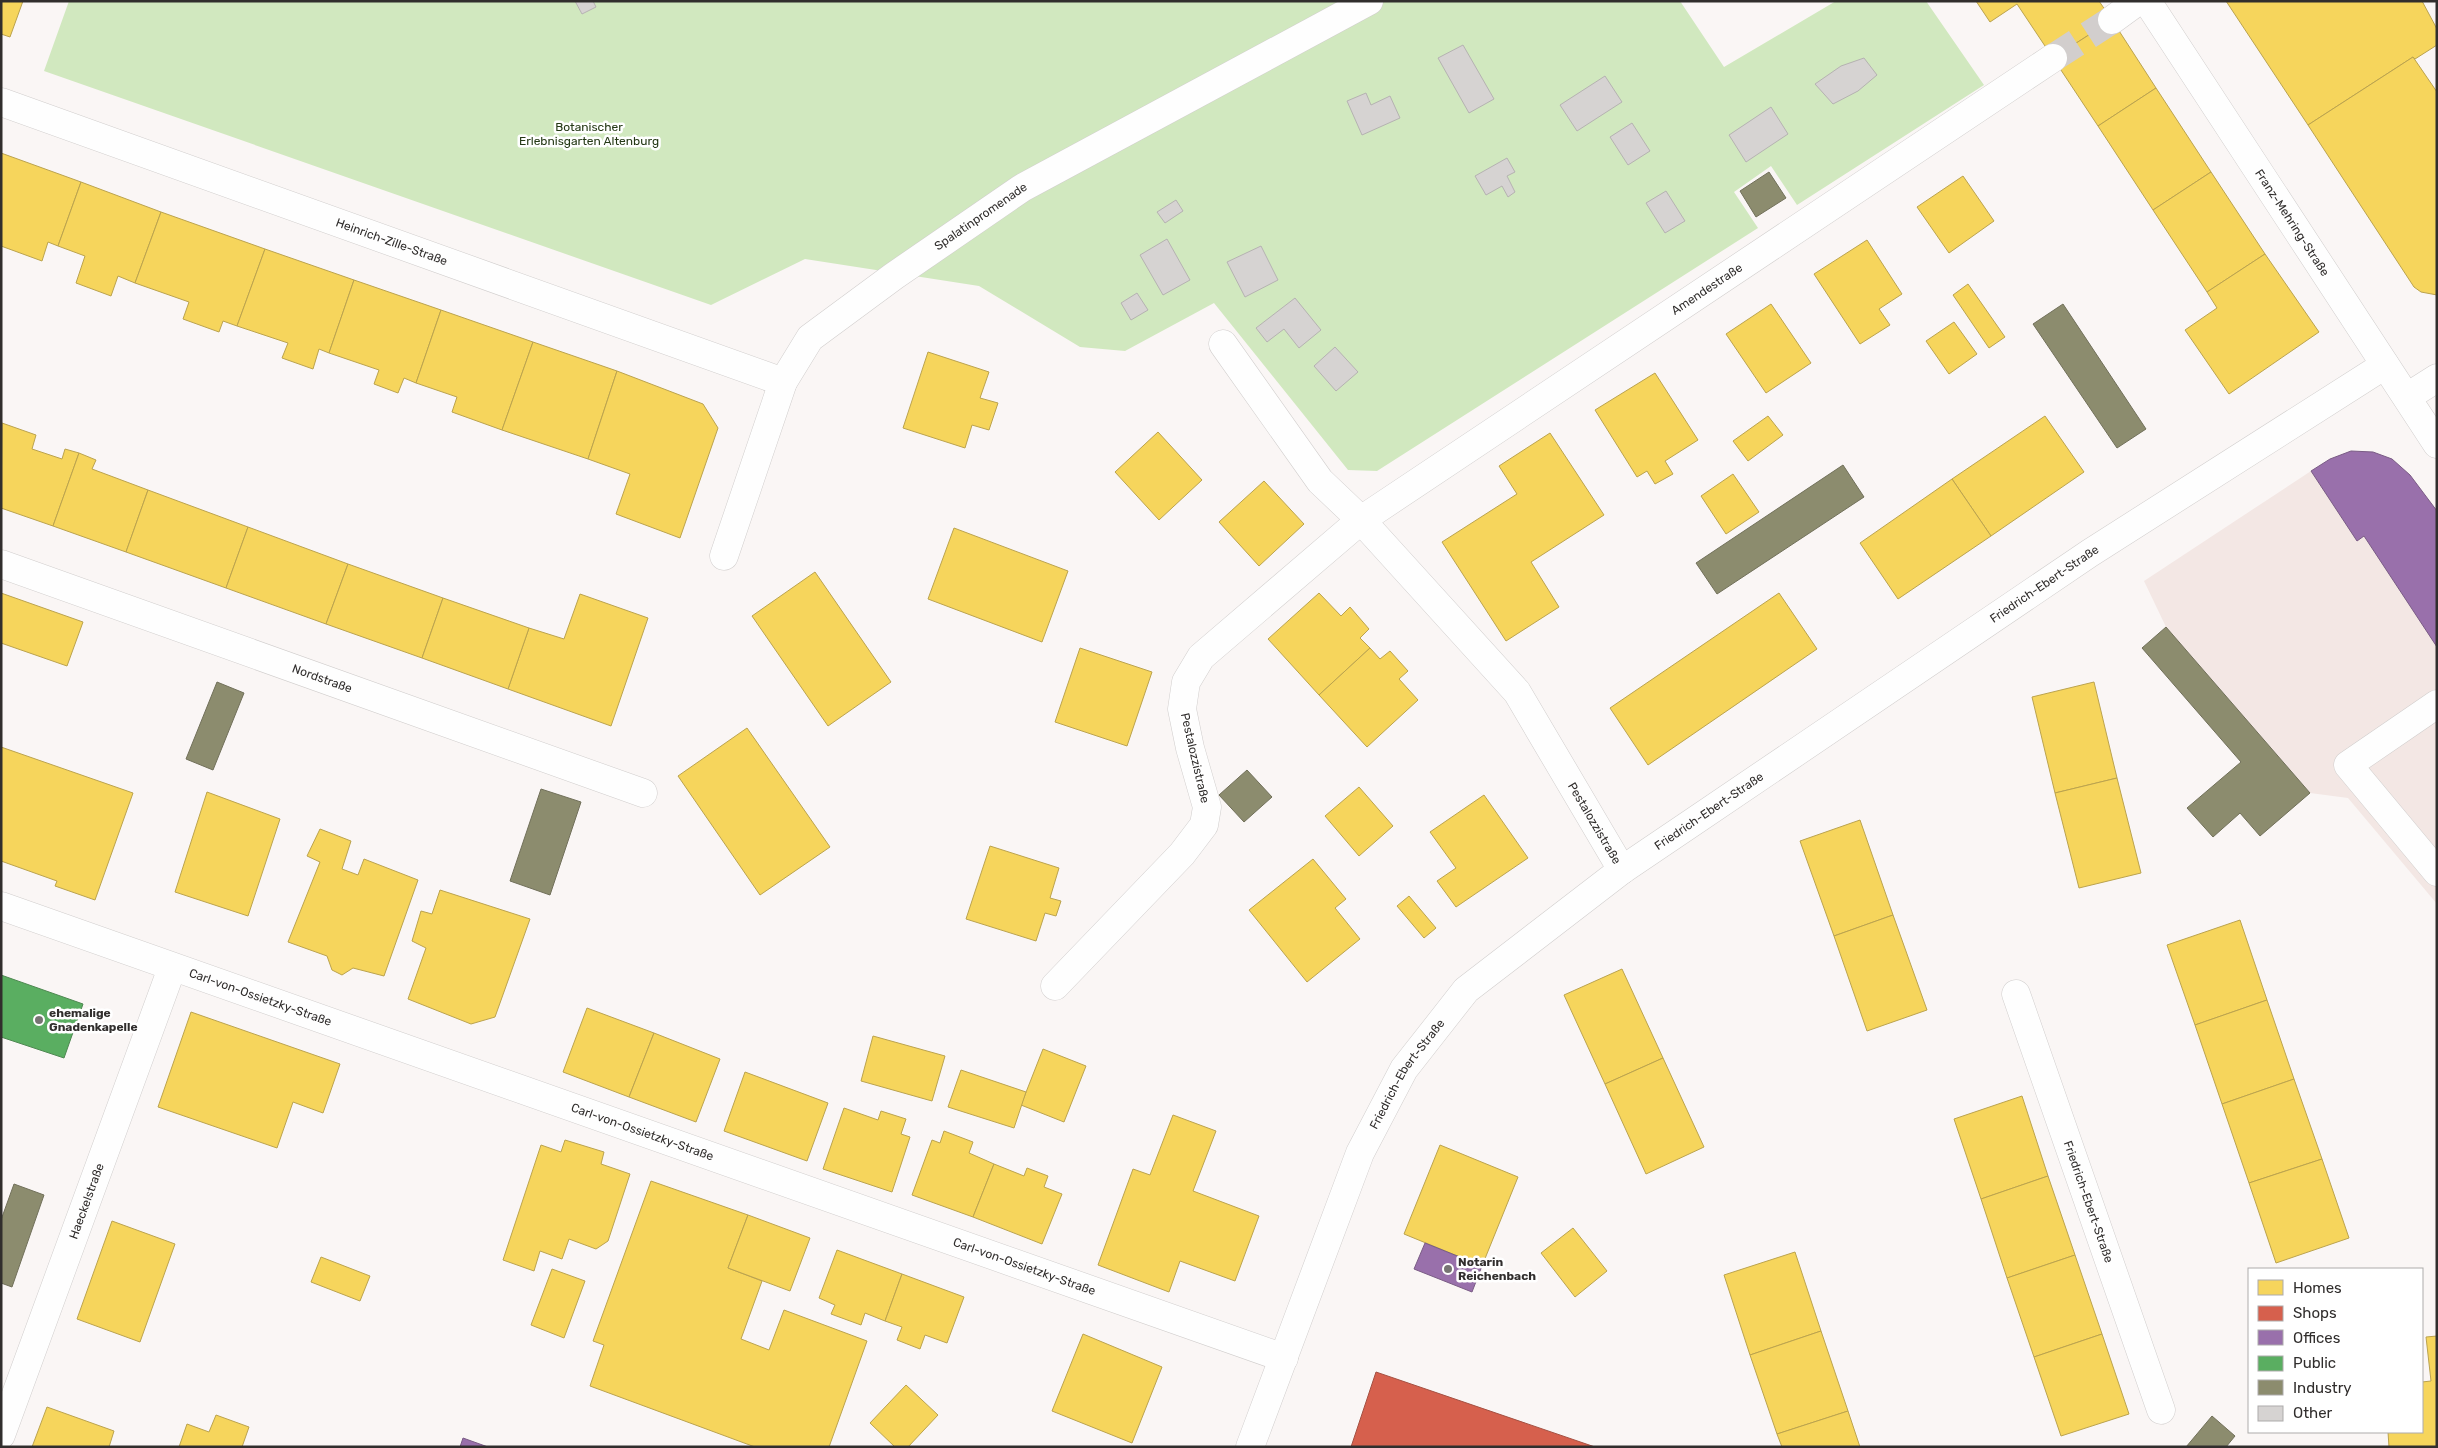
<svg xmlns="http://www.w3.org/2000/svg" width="2438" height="1448" font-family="Rubik,sans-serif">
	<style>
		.built { fill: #f3e7e4 }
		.green { fill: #d1e8bf }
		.homes { fill: #f6d55c; stroke: #bba34e }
		.shops { fill: #d6604d; stroke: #a45143 }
		.offices { fill: #9970ab; stroke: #7a5c85 }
		.public { fill: #5aae61; stroke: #4e8851 }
		.industry { fill: #8c8c6e; stroke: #71705a }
		.building { fill: #d6d3d2; stroke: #b5b2b1 }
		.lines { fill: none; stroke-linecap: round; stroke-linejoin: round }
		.minor-tunnel { stroke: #d2cecd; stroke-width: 28; stroke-dasharray: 28 14; stroke-linecap: butt }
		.minor-casing { stroke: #d1cecd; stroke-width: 29 }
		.minor { stroke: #fefefe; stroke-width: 28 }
		.poi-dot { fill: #777473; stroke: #fff; stroke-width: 2 }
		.labels { text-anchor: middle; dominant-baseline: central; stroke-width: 5; stroke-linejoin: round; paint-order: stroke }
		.park-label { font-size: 12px; fill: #243815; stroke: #fff }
		.street-label { font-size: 12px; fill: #312e2d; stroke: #fff }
		.poi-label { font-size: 12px; font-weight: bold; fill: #312e2d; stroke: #fff; text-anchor: start }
	</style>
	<rect width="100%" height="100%" fill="#faf6f5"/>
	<polygon class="built" points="2392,459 2410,475 2437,511 2437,904 2348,798 2310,793 2166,627 2144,581 2311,471"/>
	<polygon class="green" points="69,1 575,1 582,14 595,7 593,1 1680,1 1724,67 1836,1 1926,1 1984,85 1797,205 1771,166 1734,192 1758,228 1377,471 1348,470 1214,303 1125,351 1080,347 979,286 805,259 711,305 44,71"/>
	<g class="homes">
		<polygon points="1,1 23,1 10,37 1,34"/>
		<polygon points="1976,1 2099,1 2112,20 2053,58 2017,4 1990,22"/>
		<polygon points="2226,1 2422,1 2437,29 2437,45 2415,59 2413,57 2308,125"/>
		<polygon points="2112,20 2156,88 2098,126 2053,58"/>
		<polygon points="2413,57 2437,92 2437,295 2421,292 2414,287 2308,125"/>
		<polygon points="2156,88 2211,172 2153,210 2098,126"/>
		<polygon points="1,153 81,182 58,246 48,242 42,261 1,246"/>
		<polygon points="2211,172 2265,254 2207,292 2153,210"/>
		<polygon points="1963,176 1994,221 1949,253 1917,207"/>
		<polygon points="81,182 161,212 135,283 118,276 111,296 76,283 85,256 58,246"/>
		<polygon points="161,212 265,249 237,326 223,321 219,332 183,319 189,302 135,283"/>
		<polygon points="1867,240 1902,294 1879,309 1890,325 1860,344 1814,274"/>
		<polygon points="265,249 354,280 329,353 319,349 313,369 282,358 288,343 237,326"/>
		<polygon points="2265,254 2319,332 2229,394 2185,330 2217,308 2207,292"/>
		<polygon points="354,280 441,310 416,383 404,378 398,393 374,384 379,370 329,353"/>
		<polygon points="1968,284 2005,337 1989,348 1953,295"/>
		<polygon points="1771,304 1811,363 1766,393 1726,334"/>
		<polygon points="441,310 533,342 502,430 452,412 457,397 416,383"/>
		<polygon points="1954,322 1977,354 1949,374 1926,341"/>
		<polygon points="533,342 617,371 588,459 502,430"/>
		<polygon points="928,352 989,372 980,398 998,403 989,430 972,425 965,448 903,428"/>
		<polygon points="617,371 703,404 718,428 680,538 616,514 630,474 588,459"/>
		<polygon points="1655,373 1698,440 1665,461 1673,474 1655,484 1647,471 1637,477 1595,410"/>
		<polygon points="1768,416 1783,435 1748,461 1733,441"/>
		<polygon points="2045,416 2084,472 1991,536 1952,479"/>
		<polygon points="2,423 36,435 32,449 62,459 65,449 79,453 53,526 1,508"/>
		<polygon points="1158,432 1202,480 1159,520 1115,472"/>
		<polygon points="1550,433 1604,515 1531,562 1559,607 1506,641 1442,542 1517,494 1499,466"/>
		<polygon points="79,453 96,460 92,469 148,490 126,552 53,526"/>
		<polygon points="1733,474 1759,512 1726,534 1701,496"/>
		<polygon points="1952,479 1991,536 1898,599 1860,543"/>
		<polygon points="1264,481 1304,524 1259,566 1219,522"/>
		<polygon points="148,490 248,527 226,588 126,552"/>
		<polygon points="248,527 348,564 326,624 226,588"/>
		<polygon points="954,528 1068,571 1042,642 928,599"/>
		<polygon points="348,564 443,598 422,658 326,624"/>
		<polygon points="815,572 891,682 828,726 752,616"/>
		<polygon points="1,593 83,622 67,666 1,643"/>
		<polygon points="1319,593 1341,616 1350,607 1369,629 1360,638 1370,648 1319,695 1268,639"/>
		<polygon points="1779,593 1817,649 1648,765 1610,708"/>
		<polygon points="580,594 648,618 611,726 508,689 529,628 564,639"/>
		<polygon points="443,598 529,628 508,689 422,658"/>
		<polygon points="1080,648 1152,672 1127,746 1055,722"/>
		<polygon points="1370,648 1380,659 1390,651 1408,671 1399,679 1418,700 1367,747 1319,695"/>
		<polygon points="2094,682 2117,778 2055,793 2032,697"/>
		<polygon points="747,728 830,847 760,895 678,776"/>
		<polygon points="1,747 133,793 95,900 55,886 57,881 1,861"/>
		<polygon points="2117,778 2141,873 2079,888 2055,793"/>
		<polygon points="1359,787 1393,826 1359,856 1325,816"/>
		<polygon points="207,792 280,819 248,916 175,892"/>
		<polygon points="1484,795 1528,858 1456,907 1437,881 1456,868 1430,832"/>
		<polygon points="1860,820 1893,915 1834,936 1800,841"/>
		<polygon points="320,829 351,841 342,869 358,875 364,859 418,880 384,976 353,968 342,975 332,970 327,956 288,942 320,862 307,856"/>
		<polygon points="990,846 1059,868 1050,898 1061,901 1056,916 1045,913 1036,941 966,919"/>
		<polygon points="1313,859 1346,899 1335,908 1360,939 1307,982 1249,910"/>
		<polygon points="440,890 530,919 495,1017 471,1024 408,999 426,948 412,941 421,911 432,914"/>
		<polygon points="1409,896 1436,928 1424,938 1397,906"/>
		<polygon points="1893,915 1927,1010 1867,1031 1834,936"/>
		<polygon points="2240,920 2267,1000 2195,1025 2167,945"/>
		<polygon points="1622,969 1663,1058 1605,1084 1564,995"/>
		<polygon points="2267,1000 2294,1079 2222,1104 2195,1025"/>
		<polygon points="587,1008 654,1033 629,1097 563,1072"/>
		<polygon points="191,1012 340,1064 323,1113 293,1102 277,1148 158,1107"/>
		<polygon points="654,1033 720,1059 696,1122 629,1097"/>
		<polygon points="873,1036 945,1056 932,1101 861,1081"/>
		<polygon points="1043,1049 1086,1066 1064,1122 1021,1105"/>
		<polygon points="1663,1058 1704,1147 1646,1174 1605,1084"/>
		<polygon points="961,1070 1026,1092 1014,1128 948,1107"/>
		<polygon points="745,1072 828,1103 807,1161 724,1131"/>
		<polygon points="2294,1079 2322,1159 2249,1183 2222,1104"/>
		<polygon points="2022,1096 2048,1176 1981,1199 1954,1119"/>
		<polygon points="844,1108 878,1120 881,1111 906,1119 901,1134 910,1137 892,1192 823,1169"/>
		<polygon points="1173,1115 1216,1131 1193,1191 1259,1216 1235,1281 1180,1261 1169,1292 1098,1265 1133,1169 1150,1175"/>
		<polygon points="944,1131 973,1142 969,1153 994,1164 973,1217 912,1195 932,1140 940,1143"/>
		<polygon points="565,1140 604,1152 601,1164 630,1174 608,1241 596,1249 569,1239 562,1259 540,1251 534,1271 503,1260 541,1145 561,1152"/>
		<polygon points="1440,1145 1518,1177 1482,1266 1404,1234"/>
		<polygon points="2322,1159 2349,1238 2276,1263 2249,1183"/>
		<polygon points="994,1164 1024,1176 1027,1168 1048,1176 1044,1187 1062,1194 1042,1244 973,1217"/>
		<polygon points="2048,1176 2075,1255 2007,1278 1981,1199"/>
		<polygon points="651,1181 748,1215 728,1268 762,1281 741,1339 769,1350 784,1310 867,1341 829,1447 755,1447 590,1386 604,1345 593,1341"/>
		<polygon points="748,1215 810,1238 790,1291 728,1268"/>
		<polygon points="112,1221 175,1244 140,1342 77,1319"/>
		<polygon points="1573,1228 1607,1271 1575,1297 1541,1253"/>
		<polygon points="837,1250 902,1274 885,1321 865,1313 861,1325 831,1314 835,1305 819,1298"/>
		<polygon points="1795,1252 1821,1331 1750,1355 1724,1275"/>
		<polygon points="2075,1255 2102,1334 2034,1357 2007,1278"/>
		<polygon points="321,1257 370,1276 360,1301 311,1282"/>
		<polygon points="552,1269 585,1281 564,1338 531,1325"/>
		<polygon points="902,1274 964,1297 947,1343 925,1335 920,1349 897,1340 902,1327 885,1321"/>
		<polygon points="1821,1331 1848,1411 1777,1434 1750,1355"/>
		<polygon points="1083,1334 1162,1367 1132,1443 1052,1411"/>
		<polygon points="2102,1334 2129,1414 2061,1436 2034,1357"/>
		<polygon points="2437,1336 2437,1447 2389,1447 2388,1432 2422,1432 2422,1382 2431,1381 2426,1337"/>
		<polygon points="906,1385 938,1415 908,1447 895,1447 870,1423"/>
		<polygon points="47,1407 114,1431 109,1447 32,1447"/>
		<polygon points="1848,1411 1860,1447 1782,1447 1777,1434"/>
		<polygon points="216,1415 249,1427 242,1447 179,1447 187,1424 209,1432"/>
	</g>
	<polygon class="shops" points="1376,1372 1595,1447 1351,1447"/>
	<g class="offices">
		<polygon points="2351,451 2373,452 2392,459 2410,475 2437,511 2437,647 2364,536 2357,541 2311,471 2330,459"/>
		<polygon points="1425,1243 1482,1266 1472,1292 1414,1269"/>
		<polygon points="463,1438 488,1447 460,1447"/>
	</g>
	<polygon class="public" points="1,975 83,1004 64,1058 1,1037"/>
	<g class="industry">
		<polygon points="1769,172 1786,198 1756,217 1740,191"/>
		<polygon points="2063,304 2146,429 2117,448 2033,324"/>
		<polygon points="1843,465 1864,497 1717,594 1696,563"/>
		<polygon points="2166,627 2310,793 2260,836 2240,813 2213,837 2187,808 2241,762 2142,648"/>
		<polygon points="217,682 244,693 213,770 186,759"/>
		<polygon points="1247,770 1272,797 1244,822 1219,795"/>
		<polygon points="541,789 581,802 550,895 510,881"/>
		<polygon points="14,1184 44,1195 12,1287 1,1283 1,1220"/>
		<polygon points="2212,1416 2235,1436 2226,1447 2186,1447"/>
	</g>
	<g class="building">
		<polygon points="575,1 593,1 596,7 582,14"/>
		<polygon points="1463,45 1494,99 1469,113 1438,58"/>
		<polygon points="1864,58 1877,75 1858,91 1833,104 1815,84 1841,66"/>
		<polygon points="1605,76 1622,102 1577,131 1560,105"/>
		<polygon points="1366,93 1371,105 1390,96 1400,118 1362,135 1347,101"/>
		<polygon points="1771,107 1788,134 1746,162 1729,135"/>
		<polygon points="1632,123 1650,151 1628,165 1610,137"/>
		<polygon points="1507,158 1515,172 1507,176 1515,192 1508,197 1502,186 1486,195 1475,176"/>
		<polygon points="1666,191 1685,221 1665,233 1646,203"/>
		<polygon points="1176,200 1183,211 1165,223 1157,212"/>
		<polygon points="1167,239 1190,280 1163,295 1140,255"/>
		<polygon points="1261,246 1278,280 1245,297 1227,262"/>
		<polygon points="1137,293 1148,310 1131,320 1121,303"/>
		<polygon points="1295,298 1321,330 1299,348 1284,329 1267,342 1256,328"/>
		<polygon points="1335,347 1358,372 1336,391 1314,366"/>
	</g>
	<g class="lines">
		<polyline class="minor-tunnel" points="2053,58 2112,20"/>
		<defs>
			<g id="minor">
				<path id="s1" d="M2147 1 2437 444"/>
				<polyline points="2112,20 2138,1"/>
				<path id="s2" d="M1 102 783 382"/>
				<path id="s3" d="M1223 344 1320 481 1361 520 1517 692 1622 870"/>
				<polyline points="2407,397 2437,378"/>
				<path id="s4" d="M724 556 783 382 810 338 894 276 1022 188 1369 1"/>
				<path id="s5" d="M1 564 643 793"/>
				<polyline points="2437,704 2348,765 2437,872"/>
				<path id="s6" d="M1 906 1284 1358"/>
				<path id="s7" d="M1055 986 1182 854 1204 825 1207 807 1190 748 1182 709 1186 682 1201 657 1361 520 2053 58"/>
				<path id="s8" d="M2016 994 2161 1410"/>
				<path id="s9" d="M1 1435 172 968"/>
				<path id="s10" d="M1250 1447 1360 1153 1404 1069 1466 990 1622 870 1693 822 2090 553 2385 365"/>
			</g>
		</defs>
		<use href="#minor" class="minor-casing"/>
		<use href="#minor" class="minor"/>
	</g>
	<g class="poi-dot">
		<circle cx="39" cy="1020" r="5"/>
		<circle cx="1448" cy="1269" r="5"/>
	</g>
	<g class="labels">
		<g class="park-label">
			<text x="589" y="127">Botanischer<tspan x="589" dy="14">Erlebnisgarten Altenburg</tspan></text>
		</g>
		<g class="street-label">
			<text stroke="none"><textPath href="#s4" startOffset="445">Spalatinpromenade</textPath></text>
			<text stroke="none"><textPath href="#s1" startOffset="265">Franz-Mehring-Straße</textPath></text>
			<text stroke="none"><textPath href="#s2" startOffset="415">Heinrich-Zille-Straße</textPath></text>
			<text stroke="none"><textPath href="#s7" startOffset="1022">Amendestraße</textPath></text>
			<text stroke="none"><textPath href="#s10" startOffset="1216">Friedrich-Ebert-Straße</textPath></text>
			<text stroke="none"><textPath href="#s5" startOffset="341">Nordstraße</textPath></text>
			<text transform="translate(1195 758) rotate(77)">Pestalozzistraße</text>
			<text stroke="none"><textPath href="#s10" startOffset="811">Friedrich-Ebert-Straße</textPath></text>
			<text stroke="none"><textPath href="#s3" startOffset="609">Pestalozzistraße</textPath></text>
			<text stroke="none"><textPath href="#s6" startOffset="275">Carl-von-Ossietzky-Straße</textPath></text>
			<text stroke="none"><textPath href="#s10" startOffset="406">Friedrich-Ebert-Straße</textPath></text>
			<text stroke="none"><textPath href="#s6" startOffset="680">Carl-von-Ossietzky-Straße</textPath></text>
			<text stroke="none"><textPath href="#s9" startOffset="249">Haeckelstraße</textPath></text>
			<text stroke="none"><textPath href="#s8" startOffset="220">Friedrich-Ebert-Straße</textPath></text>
			<text stroke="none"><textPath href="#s6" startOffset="1085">Carl-von-Ossietzky-Straße</textPath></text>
		</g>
		<g class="poi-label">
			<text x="49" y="1013">ehemalige<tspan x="49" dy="14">Gnadenkapelle</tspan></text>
			<text x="1458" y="1262">Notarin<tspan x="1458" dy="14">Reichenbach</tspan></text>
		</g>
	</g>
	<rect width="2438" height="1448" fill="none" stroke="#312e2d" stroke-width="5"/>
	<rect x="2248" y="1268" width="175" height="165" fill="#ffffff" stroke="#adabab"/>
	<rect x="2258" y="1280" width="25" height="15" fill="#f6d55c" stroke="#adabab"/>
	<text x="2293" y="1293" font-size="15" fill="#312e2d">Homes</text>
	<rect x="2258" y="1306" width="25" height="15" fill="#d6604d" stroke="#adabab"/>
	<text x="2293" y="1318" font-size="15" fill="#312e2d">Shops</text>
	<rect x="2258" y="1330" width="25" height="15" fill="#9970ab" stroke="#adabab"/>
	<text x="2293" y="1343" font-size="15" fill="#312e2d">Offices</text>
	<rect x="2258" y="1356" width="25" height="15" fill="#5aae61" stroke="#adabab"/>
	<text x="2293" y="1368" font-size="15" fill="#312e2d">Public</text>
	<rect x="2258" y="1380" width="25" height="15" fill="#8c8c6e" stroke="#adabab"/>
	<text x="2293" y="1393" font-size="15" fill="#312e2d">Industry</text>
	<rect x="2258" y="1406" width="25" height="15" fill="#d6d3d2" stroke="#adabab"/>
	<text x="2293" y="1418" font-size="15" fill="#312e2d">Other</text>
</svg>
